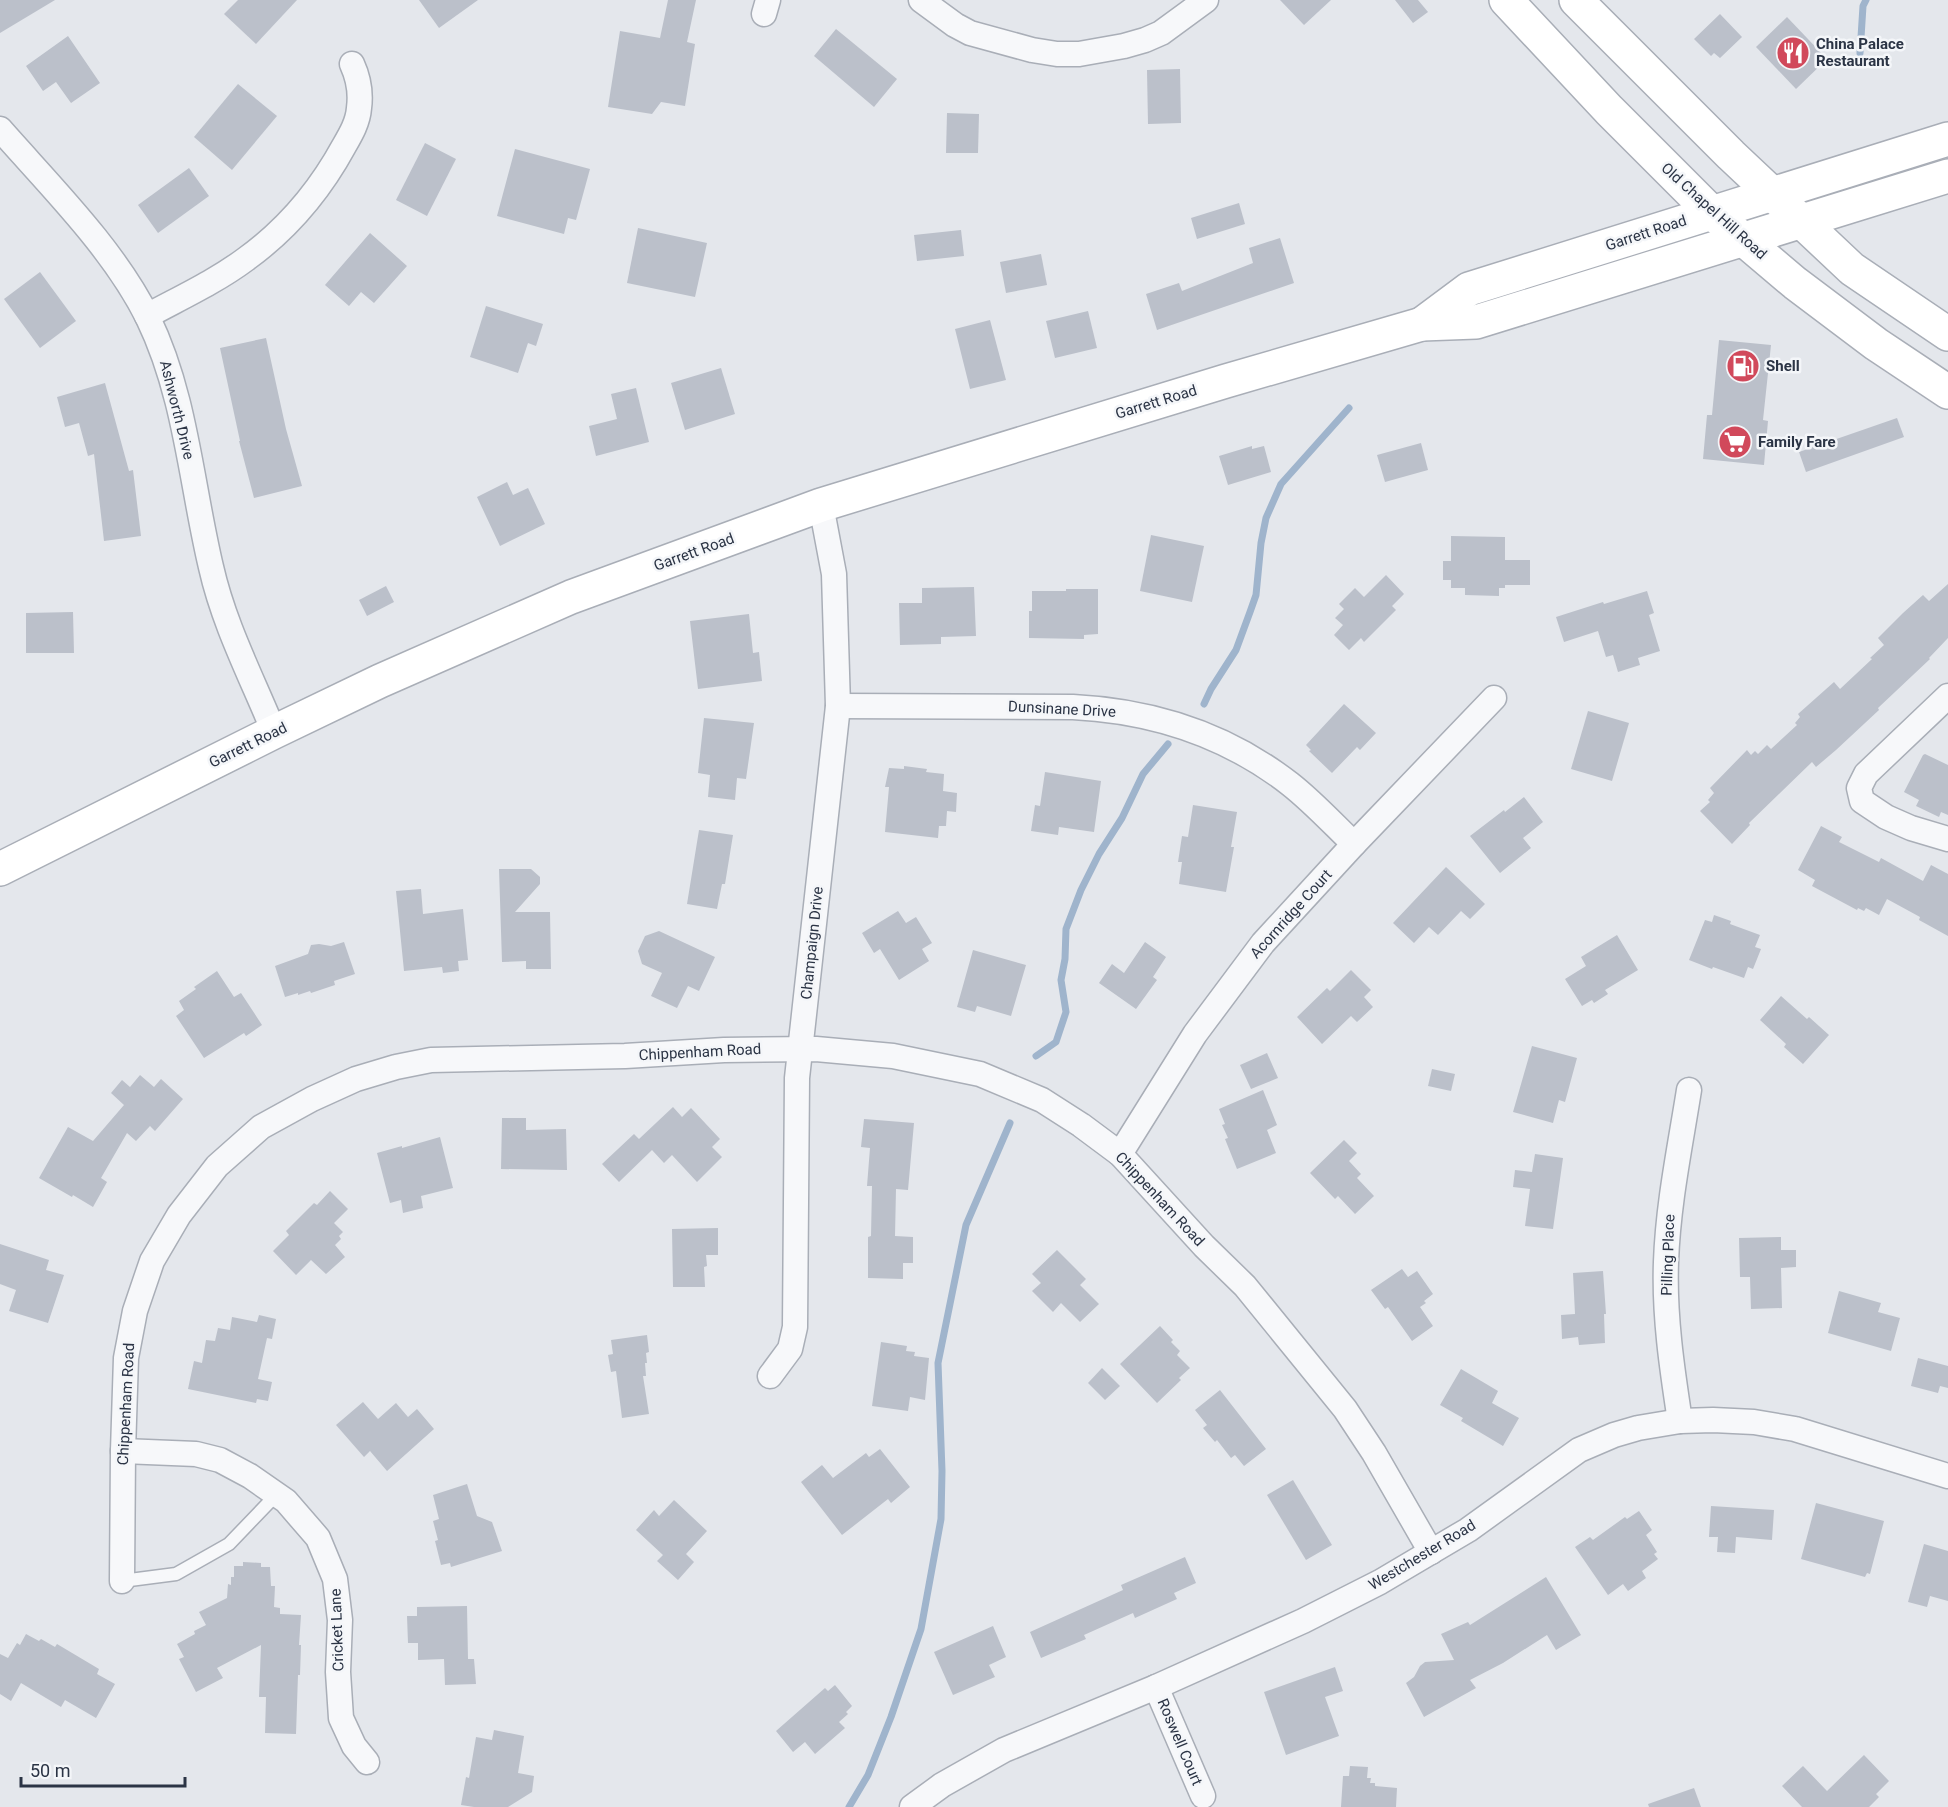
<svg xmlns="http://www.w3.org/2000/svg" width="1948" height="1807" font-family="Roboto,sans-serif">
	<style>
		.lines { fill: none; stroke-linecap: round; stroke-linejoin: round }
		.stream { stroke: #9fb4cc; stroke-width: 7 }
		.building { fill: #bbc0ca }
		.lane-casing { stroke: #a9aeb7; stroke-width: 15 }
		.street-casing { stroke: #a9aeb7; stroke-width: 27 }
		.secondary-casing { stroke: #a9aeb7; stroke-width: 36 }
		.lane { stroke: #f7f8fa; stroke-width: 12 }
		.street { stroke: #f7f8fa; stroke-width: 24 }
		.secondary { stroke: #fff; stroke-width: 33 }
		.labels { text-anchor: middle; dominant-baseline: central; stroke-width: 5; stroke-linejoin: round; paint-order: stroke }
		.poi-label { font-size: 15px; font-weight: bold; fill: #2b3445; stroke: #f4f6f9; text-anchor: start }
		.street-label { font-size: 15px; fill: #2b3445; stroke: #f4f6f9 }
	</style>
	<rect width="100%" height="100%" fill="#e4e7ec"/>
	<g class="lines">
		<g class="stream">
			<polyline points="1860,53 1863,6 1866,0"/>
			<polyline points="1204,704 1211,689 1236,650 1250,612 1256,595 1261,543 1266,518 1281,484 1349,408"/>
			<polyline points="1036,1056 1056,1042 1066,1012 1061,980 1065,959 1066,929 1081,890 1099,854 1122,818 1143,774 1168,744"/>
			<polyline points="849,1807 868,1775 891,1717 921,1629 941,1519 942,1471 938,1363 966,1225 1010,1123"/>
		</g>
	</g>
	<g class="building">
		<polygon points="0,0 55,0 0,33"/>
		<polygon points="238,0 297,0 256,44 224,14"/>
		<polygon points="419,0 478,0 439,28"/>
		<polygon points="668,0 696,0 687,42 695,44 685,106 661,102 652,114 608,107 620,31 660,38"/>
		<polygon points="1280,0 1331,0 1304,25"/>
		<polygon points="1395,0 1418,0 1428,12 1413,23"/>
		<polygon points="1720,14 1742,37 1720,58 1714,53 1711,56 1694,39"/>
		<polygon points="1787,17 1827,59 1796,89 1756,47"/>
		<polygon points="836,29 897,79 874,107 814,56"/>
		<polygon points="68,36 100,83 71,103 56,82 43,91 26,66"/>
		<polygon points="1180,69 1181,123 1148,124 1147,70"/>
		<polygon points="238,84 277,116 232,170 194,137"/>
		<polygon points="947,113 979,114 978,153 946,153"/>
		<polygon points="425,143 456,159 427,216 396,200"/>
		<polygon points="515,149 590,169 576,220 568,218 564,234 497,216"/>
		<polygon points="189,168 209,196 158,233 138,205"/>
		<polygon points="1239,203 1245,224 1197,239 1191,218"/>
		<polygon points="638,228 707,243 695,297 627,283"/>
		<polygon points="961,230 964,256 917,261 914,235"/>
		<polygon points="370,233 407,266 374,303 361,292 349,306 325,285"/>
		<polygon points="1280,238 1294,283 1157,330 1146,294 1179,283 1182,291 1253,263 1249,248"/>
		<polygon points="1041,254 1047,285 1006,293 1000,262"/>
		<polygon points="40,272 76,321 40,348 4,299"/>
		<polygon points="486,306 543,324 536,346 528,343 518,373 470,357"/>
		<polygon points="1088,311 1097,348 1055,358 1046,321"/>
		<polygon points="990,320 1006,380 970,389 955,329"/>
		<polygon points="266,338 286,429 302,486 254,498 239,441 240,441 220,348"/>
		<polygon points="1719,340 1771,345 1763,420 1768,421 1764,465 1703,459 1707,415 1712,415"/>
		<polygon points="721,368 735,414 685,430 671,383"/>
		<polygon points="105,383 129,471 133,470 141,536 104,541 94,454 88,456 79,423 65,427 57,397"/>
		<polygon points="636,388 649,442 596,456 589,426 617,419 611,394"/>
		<polygon points="1897,418 1904,437 1806,472 1799,452"/>
		<polygon points="1421,443 1428,470 1385,482 1377,455"/>
		<polygon points="1252,446 1252,449 1264,446 1271,472 1228,485 1219,456"/>
		<polygon points="507,482 513,495 528,488 545,524 500,546 477,497"/>
		<polygon points="1151,535 1204,546 1192,602 1140,591"/>
		<polygon points="1451,536 1505,537 1505,560 1530,560 1530,585 1505,585 1505,588 1499,588 1499,596 1465,595 1465,588 1451,588 1451,580 1443,580 1443,561 1451,561"/>
		<polygon points="1386,575 1404,594 1392,606 1396,610 1364,642 1361,638 1349,650 1334,635 1343,625 1335,618 1344,609 1339,604 1355,588 1364,597"/>
		<polygon points="1948,584 1948,638 1929,658 1930,659 1878,708 1879,710 1836,750 1816,767 1812,762 1749,823 1750,825 1732,844 1700,811 1710,802 1708,800 1714,793 1710,788 1747,750 1751,755 1755,751 1758,754 1767,745 1771,749 1797,725 1795,723 1800,717 1798,714 1834,682 1840,689 1872,659 1870,658 1884,645 1878,638 1903,613 1923,595 1929,601"/>
		<polygon points="386,586 394,602 367,616 359,600"/>
		<polygon points="974,587 976,636 941,637 941,644 900,645 899,603 922,603 922,588"/>
		<polygon points="1066,589 1098,589 1098,634 1084,635 1084,639 1029,638 1029,611 1032,611 1032,591 1066,591"/>
		<polygon points="1647,591 1654,613 1649,615 1660,651 1638,658 1640,665 1618,672 1613,655 1606,657 1598,631 1564,642 1556,617 1603,602 1604,604"/>
		<polygon points="73,612 74,653 26,653 26,613"/>
		<polygon points="749,614 753,653 759,652 762,681 698,689 690,621"/>
		<polygon points="1344,704 1376,733 1360,750 1357,747 1332,773 1309,751 1311,750 1306,745"/>
		<polygon points="1588,711 1629,723 1612,781 1571,769"/>
		<polygon points="704,718 754,723 746,779 737,778 735,800 708,797 710,775 698,773"/>
		<polygon points="1925,754 1948,765 1948,815 1941,812 1939,817 1916,806 1919,800 1904,792 1923,755"/>
		<polygon points="904,766 927,769 926,772 944,774 943,791 957,793 956,812 947,811 946,826 939,826 938,838 885,832 889,787 885,787 889,768 904,769"/>
		<polygon points="1045,772 1101,781 1094,832 1059,827 1058,835 1031,831 1035,805 1040,806"/>
		<polygon points="1524,797 1543,822 1523,838 1531,848 1500,873 1470,836 1504,810 1505,812"/>
		<polygon points="1193,805 1237,812 1231,847 1234,847 1226,892 1179,884 1182,862 1178,862 1182,836 1188,837"/>
		<polygon points="1821,826 1842,837 1839,842 1879,862 1881,858 1923,881 1931,865 1948,874 1948,936 1919,920 1920,917 1887,899 1879,915 1866,908 1864,911 1858,908 1857,910 1812,886 1815,880 1798,870"/>
		<polygon points="699,830 733,835 725,884 722,884 717,909 687,904"/>
		<polygon points="1446,867 1485,904 1470,919 1461,911 1438,935 1429,927 1414,943 1393,923"/>
		<polygon points="499,869 531,869 540,877 540,884 515,912 550,912 551,969 526,969 526,961 502,962"/>
		<polygon points="421,889 423,914 463,909 468,960 458,961 459,971 443,973 442,967 404,971 396,891"/>
		<polygon points="898,911 906,923 916,917 932,943 922,949 929,961 899,980 880,949 874,953 862,933"/>
		<polygon points="1714,915 1731,921 1730,924 1760,935 1755,947 1761,949 1753,969 1748,967 1744,978 1713,967 1712,969 1689,960 1705,920 1712,922"/>
		<polygon points="659,931 715,957 699,991 688,986 677,1008 651,996 662,973 642,964 638,951 645,936"/>
		<polygon points="1617,935 1638,970 1605,990 1608,994 1594,1003 1592,1000 1582,1006 1565,979 1586,966 1581,957"/>
		<polygon points="344,942 355,974 334,981 335,985 311,993 310,991 298,995 298,993 285,997 275,966 308,954 311,945 319,944 331,946"/>
		<polygon points="1145,942 1166,957 1153,977 1157,980 1136,1009 1099,983 1112,964 1124,973"/>
		<polygon points="973,950 1026,965 1011,1016 977,1006 975,1012 957,1007"/>
		<polygon points="1351,970 1371,990 1364,997 1373,1007 1357,1022 1351,1016 1322,1044 1297,1017 1327,988 1330,991"/>
		<polygon points="217,971 234,997 241,993 262,1025 246,1036 244,1033 204,1058 176,1016 184,1010 179,1001 196,989 194,987"/>
		<polygon points="1781,996 1807,1019 1809,1017 1829,1035 1803,1064 1784,1047 1786,1044 1760,1020"/>
		<polygon points="1532,1046 1577,1058 1565,1102 1559,1100 1553,1123 1513,1112"/>
		<polygon points="1267,1053 1278,1078 1251,1089 1240,1065"/>
		<polygon points="1432,1069 1455,1074 1451,1091 1428,1086"/>
		<polygon points="140,1075 154,1087 161,1079 183,1099 155,1131 150,1126 136,1141 127,1133 101,1178 107,1182 93,1207 73,1195 72,1197 39,1178 68,1127 93,1141 124,1105 111,1093 122,1080 130,1087"/>
		<polygon points="1263,1090 1277,1125 1267,1130 1276,1153 1237,1169 1225,1139 1228,1138 1222,1125 1225,1124 1219,1109"/>
		<polygon points="673,1107 682,1117 691,1108 720,1139 712,1147 722,1157 697,1182 672,1155 664,1163 652,1150 619,1182 602,1164 634,1134 639,1139"/>
		<polygon points="502,1118 526,1118 526,1130 566,1129 567,1170 501,1169"/>
		<polygon points="864,1119 914,1123 908,1190 896,1189 895,1236 913,1237 913,1263 903,1263 903,1279 868,1278 868,1237 871,1236 872,1186 867,1186 870,1148 861,1147"/>
		<polygon points="440,1137 453,1188 421,1196 423,1208 403,1213 401,1200 390,1203 377,1153 402,1146 402,1148"/>
		<polygon points="1344,1140 1357,1153 1349,1161 1361,1174 1357,1178 1374,1196 1355,1214 1338,1196 1335,1199 1310,1173"/>
		<polygon points="1535,1154 1563,1158 1553,1229 1525,1226 1530,1189 1513,1187 1515,1170 1532,1172"/>
		<polygon points="330,1191 348,1209 334,1223 343,1232 339,1236 341,1239 335,1245 345,1257 326,1274 311,1260 296,1275 273,1251 289,1235 286,1231 314,1203 317,1205"/>
		<polygon points="718,1228 718,1255 706,1255 707,1266 704,1267 705,1287 673,1287 672,1229"/>
		<polygon points="1781,1237 1781,1250 1796,1250 1796,1267 1781,1268 1782,1308 1751,1309 1750,1277 1740,1277 1739,1238"/>
		<polygon points="0,1244 49,1260 46,1270 64,1275 48,1323 9,1311 16,1290 0,1284"/>
		<polygon points="1057,1250 1086,1279 1080,1285 1099,1304 1080,1322 1061,1303 1053,1312 1032,1291 1041,1283 1032,1274"/>
		<polygon points="1402,1269 1408,1277 1417,1271 1433,1294 1424,1301 1426,1303 1420,1307 1433,1326 1412,1341 1388,1307 1385,1309 1371,1290"/>
		<polygon points="1603,1271 1606,1314 1604,1314 1605,1343 1579,1345 1578,1337 1562,1339 1561,1315 1575,1314 1573,1273"/>
		<polygon points="1839,1291 1881,1303 1878,1312 1900,1318 1891,1351 1828,1333"/>
		<polygon points="259,1315 276,1319 272,1339 267,1338 258,1379 272,1382 268,1401 257,1399 256,1403 188,1389 194,1361 202,1363 206,1340 215,1341 218,1328 230,1330 232,1317 257,1322"/>
		<polygon points="1160,1326 1173,1340 1171,1342 1180,1351 1177,1355 1190,1368 1179,1378 1181,1380 1157,1403 1120,1364"/>
		<polygon points="647,1335 649,1352 646,1353 647,1363 645,1363 646,1376 643,1376 649,1414 622,1418 616,1371 611,1372 608,1355 613,1354 611,1340"/>
		<polygon points="881,1342 907,1346 906,1351 915,1352 914,1356 929,1358 925,1400 910,1397 908,1411 872,1406"/>
		<polygon points="1918,1358 1948,1366 1948,1388 1940,1386 1938,1393 1911,1386"/>
		<polygon points="1102,1368 1120,1386 1105,1400 1088,1383"/>
		<polygon points="1461,1369 1498,1391 1492,1403 1519,1418 1503,1446 1461,1421 1463,1418 1440,1405"/>
		<polygon points="1220,1390 1266,1449 1244,1466 1235,1455 1231,1458 1217,1440 1215,1442 1203,1428 1207,1425 1195,1410"/>
		<polygon points="363,1402 378,1419 396,1403 408,1417 417,1409 434,1429 387,1471 370,1451 364,1457 336,1425"/>
		<polygon points="880,1449 910,1487 891,1503 888,1499 842,1535 801,1482 822,1465 833,1478 866,1453 869,1457"/>
		<polygon points="1293,1480 1332,1545 1306,1560 1267,1495"/>
		<polygon points="467,1484 477,1516 492,1522 502,1551 451,1567 450,1563 441,1565 435,1541 438,1540 433,1521 439,1519 433,1495"/>
		<polygon points="674,1500 707,1531 686,1554 694,1562 678,1580 657,1561 663,1555 636,1530 654,1510 659,1516"/>
		<polygon points="1816,1503 1884,1521 1870,1574 1867,1573 1865,1577 1801,1559"/>
		<polygon points="1711,1506 1774,1510 1772,1540 1736,1537 1735,1553 1717,1552 1718,1537 1709,1537"/>
		<polygon points="1639,1511 1652,1530 1646,1535 1657,1552 1654,1554 1658,1559 1642,1571 1646,1578 1628,1591 1623,1584 1608,1595 1575,1547 1590,1537 1593,1540 1625,1517 1627,1519"/>
		<polygon points="1924,1544 1948,1551 1948,1601 1930,1596 1927,1607 1908,1602"/>
		<polygon points="1185,1557 1196,1583 1174,1593 1177,1599 1135,1618 1133,1613 1084,1635 1086,1639 1041,1658 1030,1632 1123,1590 1121,1585"/>
		<polygon points="243,1562 261,1563 261,1567 270,1567 271,1586 275,1586 274,1607 280,1608 280,1614 301,1615 299,1645 301,1645 300,1675 298,1675 296,1734 265,1733 266,1697 259,1697 261,1645 217,1668 223,1678 196,1692 179,1659 184,1657 177,1644 195,1634 194,1631 206,1625 199,1612 227,1598 228,1584 231,1585 231,1577 234,1577 234,1566 243,1566"/>
		<polygon points="1546,1577 1581,1635 1556,1650 1547,1635 1503,1663 1470,1680 1476,1688 1424,1717 1406,1683 1414,1677 1420,1666 1425,1662 1454,1660 1441,1634 1468,1622 1470,1625"/>
		<polygon points="467,1606 468,1659 474,1659 476,1684 445,1685 444,1659 418,1660 418,1643 408,1643 407,1616 417,1616 417,1607"/>
		<polygon points="993,1626 1006,1657 989,1665 995,1677 953,1695 934,1652"/>
		<polygon points="26,1634 39,1641 41,1639 55,1647 57,1644 99,1669 97,1674 115,1684 96,1718 65,1700 61,1707 21,1683 11,1701 0,1694 0,1654 8,1658 17,1643 20,1645"/>
		<polygon points="1335,1667 1343,1691 1325,1697 1339,1736 1286,1755 1264,1692"/>
		<polygon points="835,1685 852,1706 846,1712 848,1714 839,1722 845,1728 815,1754 805,1742 793,1752 776,1731 825,1688 828,1691"/>
		<polygon points="494,1730 524,1736 518,1773 534,1776 532,1792 508,1807 474,1807 461,1805 466,1777 469,1778 476,1737 492,1740"/>
		<polygon points="1864,1755 1889,1781 1876,1794 1879,1797 1869,1807 1802,1807 1782,1786 1803,1766 1827,1791"/>
		<polygon points="1350,1766 1368,1767 1367,1778 1371,1778 1370,1783 1375,1783 1375,1786 1397,1788 1396,1807 1341,1807 1343,1776 1349,1776"/>
		<polygon points="1694,1788 1701,1807 1649,1807 1648,1804"/>
	</g>
	<g class="lines">
		<defs>
			<polyline id="lane" points="122,1581 176,1574 229,1544 276,1495"/>
			<g id="street">
				<polyline points="921,0 955,25 970,33 1032,50 1057,54 1079,54 1124,46 1145,40 1161,33 1206,0"/>
				<polyline points="764,14 768,0"/>
				<path d="M0 129C50 186 114 249 148 318 186 396 191 483 211 567 224 625 252 678 274 732"/>
				<path d="M147 316C180 298 215 282 246 259 286 230 320 190 344 146 351 134 358 122 359 108 361 93 358 77 352 64"/>
				<polyline points="1948,696 1866,774 1859,788 1862,801 1886,817 1911,828 1948,839"/>
				<path d="M838 706 1073 707C1152 711 1227 735 1290 784 1313 802 1333 824 1354 844"/>
				<polyline points="1120,1154 1195,1034 1263,943 1354,844 1494,698"/>
				<polyline points="770,1376 790,1349 795,1327 797,1078 838,706 834,574 821,505"/>
				<path d="M1680 1421C1672 1369 1664 1315 1666 1262 1668 1204 1680 1147 1689 1090"/>
				<polyline points="123,1451 196,1454 220,1460 250,1476 286,1501 318,1538 335,1579 340,1620 338,1672 341,1718 354,1746 367,1762"/>
				<polyline points="122,1581 123,1451 126,1358 135,1311 152,1261 179,1215 217,1166 261,1127 312,1099 356,1079 396,1067 431,1060 625,1056 724,1050 816,1049 893,1056 980,1074 1042,1100 1081,1125 1120,1154 1204,1246 1245,1286 1345,1409 1374,1453 1431,1552"/>
				<polyline points="1156,1687 1203,1796"/>
				<polyline points="912,1807 942,1785 1004,1750 1156,1687 1303,1621 1380,1582 1468,1530 1579,1450 1614,1435 1638,1428 1680,1421 1713,1420 1754,1422 1795,1429 1948,1476"/>
			</g>
			<g id="secondary">
				<polyline points="1506,0 1609,110 1711,212 1795,283 1876,344 1948,392"/>
				<polyline points="1576,0 1731,155 1852,269 1948,334"/>
				<polyline points="1422,324 1469,289 1948,139"/>
				<polyline points="0,869 274,732 380,681 571,597 821,505 1226,381 1422,324 1476,322 1948,176"/>
			</g>
		</defs>
		<use href="#lane" class="lane-casing"/>
		<use href="#street" class="street-casing"/>
		<use href="#secondary" class="secondary-casing"/>
		<use href="#lane" class="lane"/>
		<use href="#street" class="street"/>
		<use href="#secondary" class="secondary"/>
	</g>
	<defs>
		<symbol id="restaurant-disc" viewBox="-11 -11 22 22"><circle r="9.5" fill="#d1495b" stroke="#f4f6f9"/><path d="M-5-6h1v4h1v-4h1v4h1v-4h1v5L-1.5 .5V6h-2V.5L-5-1ZM5-6V6H3V1.5H1.5Q1.5-4 5-6Z" fill="#fff"/></symbol>
		<symbol id="fuel-disc" viewBox="-11 -11 22 22"><circle r="9.5" fill="#d1495b" stroke="#f4f6f9"/><path d="M-5.5-6h7V0h2V4h1.3V-2.5L3-4.5l.8-.8L6-3V5H2.5V1h-1V6h-7ZM-4.2-4.7v3.2H.2V-4.7Z" fill="#fff"/></symbol>
		<symbol id="supermarket-disc" viewBox="-11 -11 22 22"><circle r="9.5" fill="#d1495b" stroke="#f4f6f9"/><path d="M-6-5.5h2.5l.6 2H6L4.5 2H-2.5L-4.4-4H-6ZM-1.5 3.2a1.3 1.3 0 1 0 .1 0ZM3 3.2a1.3 1.3 0 1 0 .1 0Z" fill="#fff"/></symbol>
	</defs>
	<g fill-rule="evenodd">
		<use href="#restaurant-disc" x="1774" y="34" width="38" height="38"/>
		<use href="#fuel-disc" x="1724" y="347" width="38" height="38"/>
		<use href="#supermarket-disc" x="1716" y="423" width="38" height="38"/>
	</g>
	<g class="labels">
		<g class="poi-label">
			<text x="1816" y="44">China Palace<tspan x="1816" dy="17">Restaurant</tspan></text>
			<text x="1766" y="366">Shell</text>
			<text x="1758" y="442">Family Fare</text>
		</g>
		<g class="street-label">
			<text transform="translate(1714 211) rotate(42)">Old Chapel Hill Road</text>
			<text transform="translate(1646 233) rotate(-18)">Garrett Road</text>
			<text transform="translate(1156 402) rotate(-17)">Garrett Road</text>
			<text transform="translate(177 410) rotate(76)">Ashworth Drive</text>
			<text transform="translate(694 552) rotate(-20)">Garrett Road</text>
			<text transform="translate(1062 709) rotate(3)">Dunsinane Drive</text>
			<text transform="translate(248 745) rotate(-26)">Garrett Road</text>
			<text transform="translate(1291 914) rotate(-48)">Acornridge Court</text>
			<text transform="translate(812 943) rotate(-84)">Champaign Drive</text>
			<text transform="translate(700 1052) rotate(-3)">Chippenham Road</text>
			<text transform="translate(1160 1199) rotate(47)">Chippenham Road</text>
			<text transform="translate(1668 1255) rotate(-88)">Pilling Place</text>
			<text transform="translate(126 1404) rotate(-87)">Chippenham Road</text>
			<text transform="translate(1422 1555) rotate(-31)">Westchester Road</text>
			<text transform="translate(337 1630) rotate(-92)">Cricket Lane</text>
			<text transform="translate(1180 1742) rotate(67)">Roswell Court</text>
		</g>
	</g>
	<path d="M21 1777v9h164v-9" fill="none" stroke="#2b3445" stroke-width="3"/>
	<text x="30" y="1777" font-size="18" fill="#2b3445" stroke="#f4f6f9" stroke-width="4.5" paint-order="stroke">50 m</text>
</svg>
